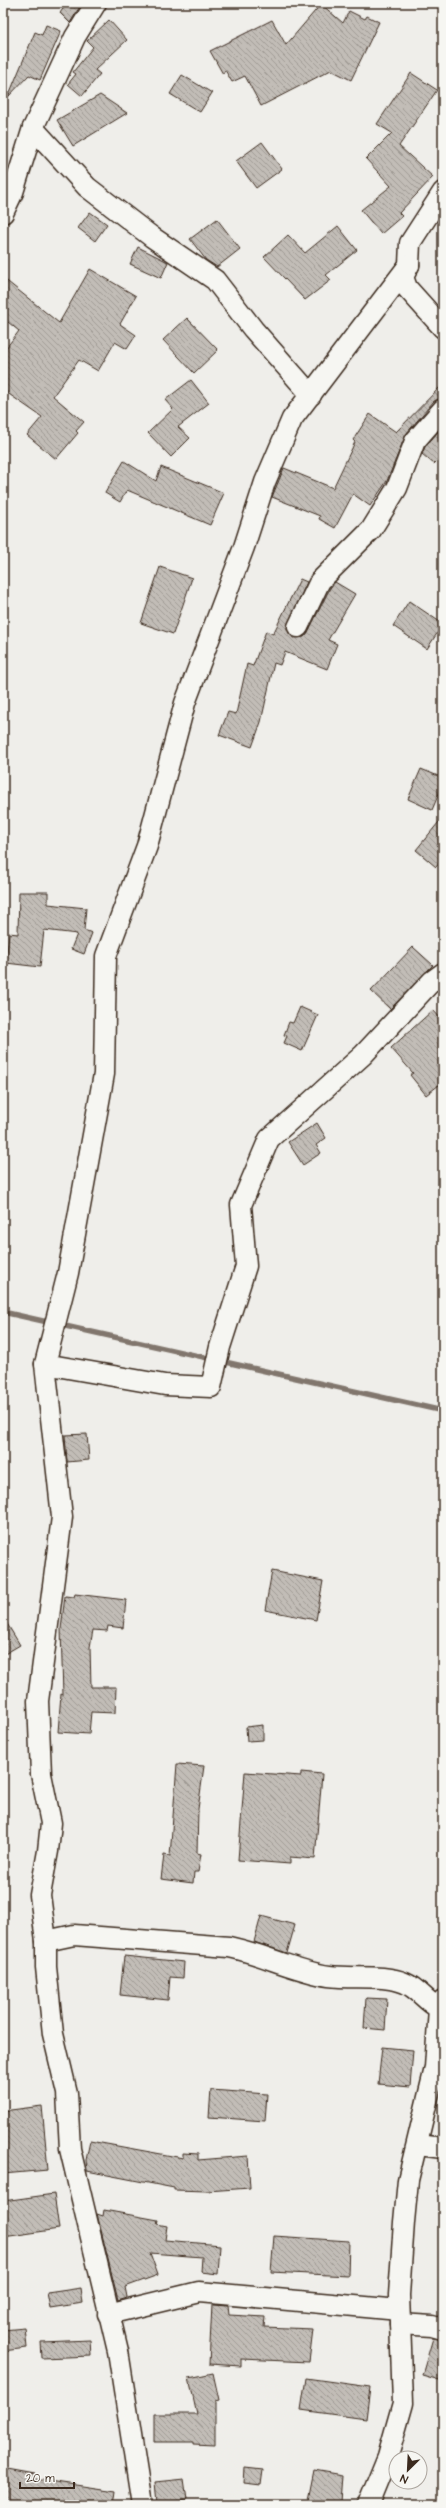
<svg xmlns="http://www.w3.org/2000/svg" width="446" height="2508" font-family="'Architects Daughter',sans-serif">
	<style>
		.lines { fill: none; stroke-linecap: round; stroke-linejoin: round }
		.stream { stroke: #81766d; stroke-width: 5.5 }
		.building { fill: url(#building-back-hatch); stroke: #3b2a1e }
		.street-casing { stroke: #3b2a1e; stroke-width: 23 }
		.street { stroke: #f6f6f2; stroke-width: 20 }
	</style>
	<defs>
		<pattern id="building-back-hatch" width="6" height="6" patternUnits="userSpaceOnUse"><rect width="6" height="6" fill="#c2bdb7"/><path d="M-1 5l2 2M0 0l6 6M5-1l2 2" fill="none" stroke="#9f9a94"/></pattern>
	</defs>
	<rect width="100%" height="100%" fill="#efeeea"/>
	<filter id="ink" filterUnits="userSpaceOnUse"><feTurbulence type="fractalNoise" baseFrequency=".025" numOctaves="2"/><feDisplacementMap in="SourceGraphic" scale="8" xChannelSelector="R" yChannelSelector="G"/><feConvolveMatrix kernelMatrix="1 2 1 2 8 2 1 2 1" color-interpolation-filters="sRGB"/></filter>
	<g filter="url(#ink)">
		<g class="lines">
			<polyline class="stream" points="3,1312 443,1411"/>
		</g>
		<g class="building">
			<polygon points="67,3 82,3 70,23 60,13"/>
			<polygon points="321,4 343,23 349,11 365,19 367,16 379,22 351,80 331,70 261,106 245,76 232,82 225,70 223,74 210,51 272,20 286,45"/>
			<polygon points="109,20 127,40 95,70 100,74 82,96 68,84 76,74 73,72 93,47 87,41"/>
			<polygon points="46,25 61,31 40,80 29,75 8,97 35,32 42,35"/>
			<polygon points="411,73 437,90 399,146 433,177 399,213 402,216 381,234 361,210 391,186 366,159 392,133 377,124"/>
			<polygon points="182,75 212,93 200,112 170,94"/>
			<polygon points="100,95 127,113 73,146 57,120"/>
			<polygon points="262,142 282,169 256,188 236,161"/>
			<polygon points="90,212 107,224 95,241 78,228"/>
			<polygon points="217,219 240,249 217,267 206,260 190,239"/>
			<polygon points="338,226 357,250 326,275 331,280 305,300 264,257 288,235 305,253"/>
			<polygon points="138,247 168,262 161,278 130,264"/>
			<polygon points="90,269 136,296 120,324 136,335 127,349 115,342 98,371 79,360 53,396 84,422 76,431 78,433 56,459 27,435 42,417 3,390 3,352 19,331 3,318 3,278 59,323"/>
			<polygon points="187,318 218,350 194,373 163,340"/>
			<polygon points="191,380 209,403 178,427 190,438 171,457 148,433 173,409 165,400"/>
			<polygon points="443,384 443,398 434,401 406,434 387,481 370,506 353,494 335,528 319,519 320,516 272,497 284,468 333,488 355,442 353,440 370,414 396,432"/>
			<polygon points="443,426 443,455 434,464 422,454 425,447"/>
			<polygon points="124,461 156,481 161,467 224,493 210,525 127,490 120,502 105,493"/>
			<polygon points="160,567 192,578 173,634 141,623"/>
			<polygon points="300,579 307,582 287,628 293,638 304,637 308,632 330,588 335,582 355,594 328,640 337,644 327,669 285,652 280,665 274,663 261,722 252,747 219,735 228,712 236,714 247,664 253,666 266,631 273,634"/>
			<polygon points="409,601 443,624 427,649 393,626"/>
			<polygon points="421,769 443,778 443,784 432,810 408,799"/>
			<polygon points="443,817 443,859 436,867 416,850"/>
			<polygon points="19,892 48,892 48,904 86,908 84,930 92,933 84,954 71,949 77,934 44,930 40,967 6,963 9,933 18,934"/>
			<polygon points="413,947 433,965 390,1009 371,991"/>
			<polygon points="300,1007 318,1015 302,1051 284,1043 287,1036 284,1035 289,1022 293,1023"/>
			<polygon points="433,1010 443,1021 443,1082 426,1095 410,1075 413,1073 391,1048"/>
			<polygon points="317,1123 326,1138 316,1145 321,1153 303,1165 288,1142"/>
			<polygon points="87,1434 89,1460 67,1462 65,1435"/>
			<polygon points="272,1571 323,1581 316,1620 265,1610"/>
			<polygon points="75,1594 126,1600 123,1628 108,1626 107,1631 93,1630 90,1647 91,1687 116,1687 115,1713 91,1712 89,1734 58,1732 61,1694 63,1695 61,1629 65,1596 74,1597"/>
			<polygon points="3,1617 20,1645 3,1655"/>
			<polygon points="263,1725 263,1740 247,1741 246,1727"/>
			<polygon points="177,1764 204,1766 198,1809 197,1853 201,1854 198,1872 194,1872 193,1883 161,1879 164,1855 170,1856"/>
			<polygon points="245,1772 301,1776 301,1772 322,1774 315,1859 290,1857 290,1864 238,1860"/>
			<polygon points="261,1916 295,1925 287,1953 254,1942"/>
			<polygon points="124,1956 184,1962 183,1978 170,1977 168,2000 120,1995"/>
			<polygon points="366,1998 387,1999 385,2030 364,2028"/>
			<polygon points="382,2047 413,2050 410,2087 378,2084"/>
			<polygon points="211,2090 267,2094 265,2121 209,2117"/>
			<polygon points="42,2106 48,2170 3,2174 3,2111"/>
			<polygon points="90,2141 183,2158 183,2153 198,2154 198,2160 248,2156 250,2188 207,2191 174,2190 174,2188 87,2171 86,2160"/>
			<polygon points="54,2194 59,2229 3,2237 3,2201"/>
			<polygon points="104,2210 158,2220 157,2224 167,2226 165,2240 220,2245 218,2274 201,2272 202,2257 150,2253 158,2275 125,2287 127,2297 118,2300 97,2214 103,2216"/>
			<polygon points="274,2236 349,2241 348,2276 271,2272"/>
			<polygon points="81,2288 83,2303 50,2308 47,2293"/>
			<polygon points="212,2305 228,2306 229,2315 265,2317 264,2327 313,2329 309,2362 241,2359 241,2366 209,2364"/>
			<polygon points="25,2328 27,2348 3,2351 3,2330"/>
			<polygon points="433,2338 443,2340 443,2381 422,2375"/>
			<polygon points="90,2340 91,2356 42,2358 41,2342"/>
			<polygon points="213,2373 219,2400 215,2401 215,2445 193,2444 193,2442 154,2442 154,2414 197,2414 189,2378"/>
			<polygon points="306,2378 370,2387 366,2419 301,2410"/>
			<polygon points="3,2467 36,2473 35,2479 116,2491 114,2505 3,2505"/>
			<polygon points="245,2468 263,2470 261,2485 244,2483"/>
			<polygon points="314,2470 343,2475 341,2502 338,2502 337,2505 307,2505"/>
			<polygon points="184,2479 187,2500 157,2503 155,2482"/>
		</g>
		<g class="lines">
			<defs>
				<g id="street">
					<polyline points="33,128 87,187 152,237 215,280 253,329 311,395"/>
					<polyline points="443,192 410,243 409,265 403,277 407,288 443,328"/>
					<polyline points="3,213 13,192 33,128 75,37 96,3"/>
					<polyline points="298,627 320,581 371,530 397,488 415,441 443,409"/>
					<polyline points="45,1364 165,1385 211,1387 220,1347 246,1266 241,1205 269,1139 363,1055 432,981 443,973"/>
					<path d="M46 1941 74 1935 229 1947C263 1954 295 1971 329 1976 352 1979 385 1974 405 1983 419 1989 426 2002 439 2008L443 2000"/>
					<polyline points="418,2145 443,2148"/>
					<polyline points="108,2314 199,2292 399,2310"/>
					<polyline points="400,2324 432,2326 443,2329"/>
					<polyline points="142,2505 118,2351 70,2149 67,2093 53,2034 46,1967 46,1941 40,1895 48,1851 51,1823 41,1774 38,1701 62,1517 45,1364 68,1273 104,1074 106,956 147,846 185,703 244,547 265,482 292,419 409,265"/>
					<polyline points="368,2505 388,2456 403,2403 399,2295 404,2222 408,2180 435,2068 439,2008"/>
				</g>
			</defs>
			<use href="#street" class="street-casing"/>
			<use href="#street" class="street"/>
		</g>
	</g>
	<rect width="446" height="2508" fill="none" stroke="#f6f6f2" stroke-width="16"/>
	<rect x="8" y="8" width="430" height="2492" fill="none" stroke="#3b2a1e" stroke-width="1.5" filter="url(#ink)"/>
	<g transform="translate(408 2470) rotate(204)"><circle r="19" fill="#f6f6f2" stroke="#aba49d"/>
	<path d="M0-3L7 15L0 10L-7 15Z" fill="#3b2a1e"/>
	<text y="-6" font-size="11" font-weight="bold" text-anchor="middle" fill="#3b2a1e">N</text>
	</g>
	<path d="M20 2482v6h54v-6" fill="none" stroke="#3b2a1e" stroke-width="2"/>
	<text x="26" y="2482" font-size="12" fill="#3b2a1e" stroke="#f6f6f2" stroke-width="3" paint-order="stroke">20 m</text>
</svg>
